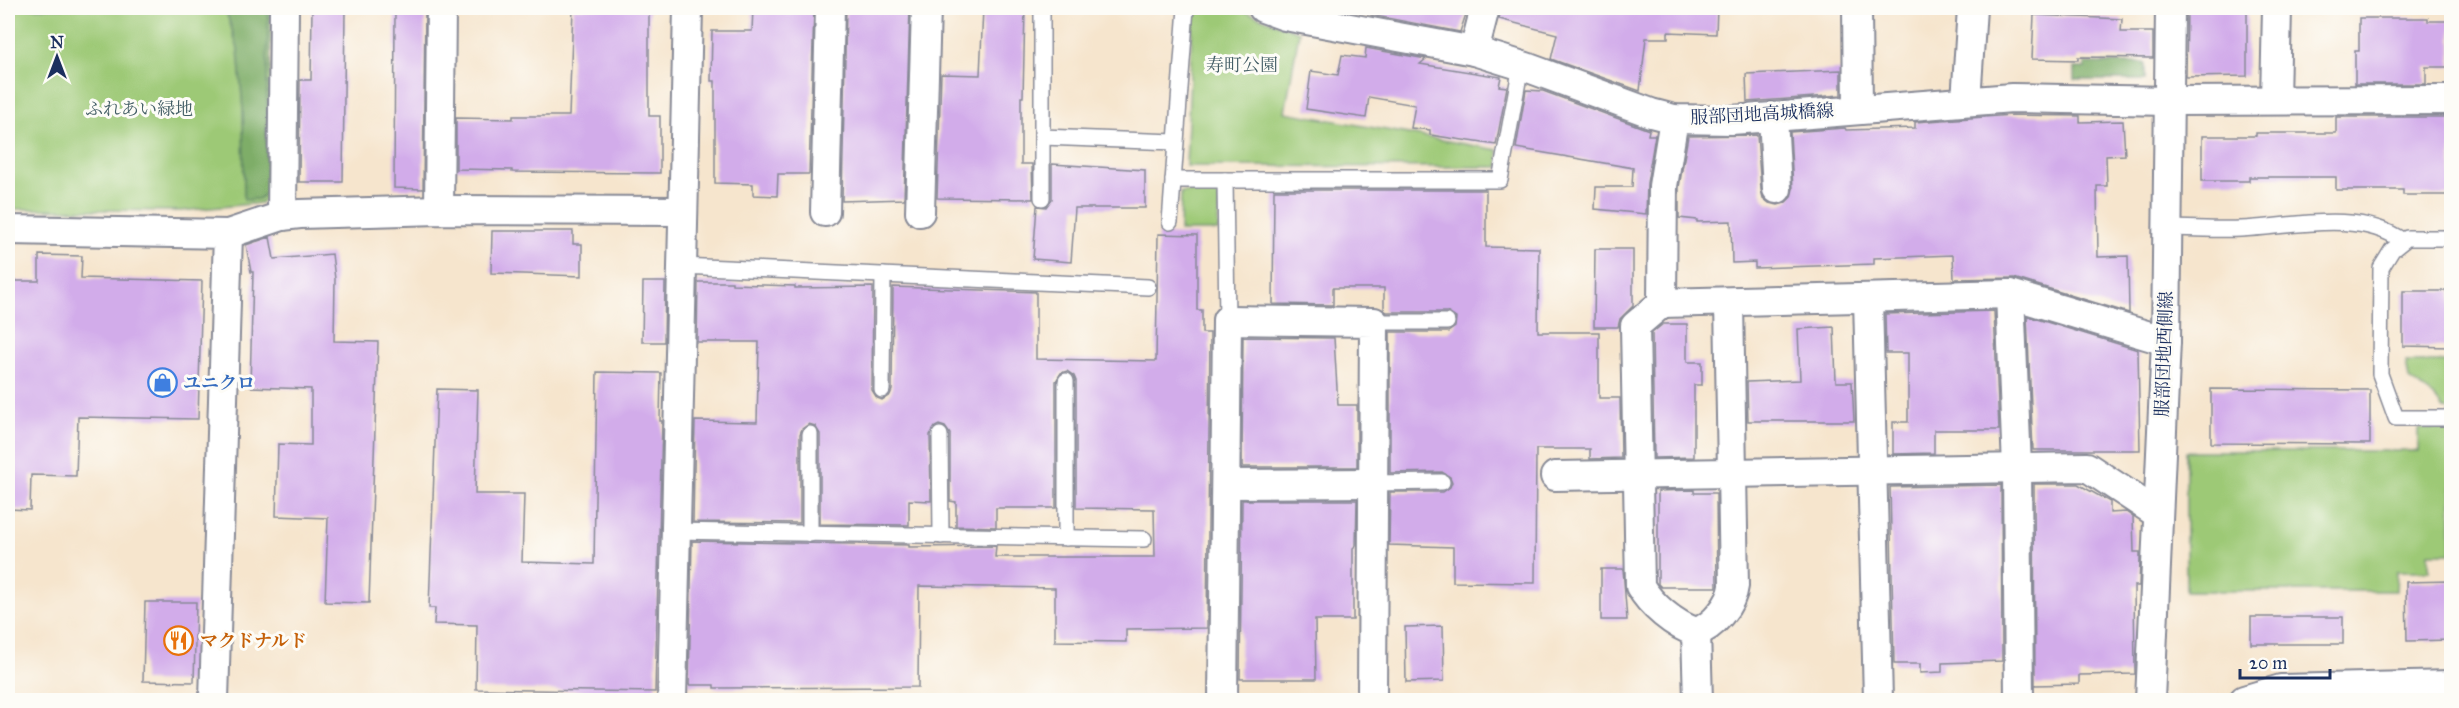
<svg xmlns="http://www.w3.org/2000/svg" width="2459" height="708" font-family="'IM FELL Great Primer','Noto Serif JP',serif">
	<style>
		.green { fill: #9dc976; stroke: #5c7c6a; stroke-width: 1.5 }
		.forest { fill: #7ead67; stroke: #4c6e62; stroke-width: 1.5 }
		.building { fill: #d2acea }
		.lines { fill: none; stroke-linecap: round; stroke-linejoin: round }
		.lane-casing { stroke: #888a96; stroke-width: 18 }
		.street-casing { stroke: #888a96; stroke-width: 32 }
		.lane { stroke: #fff; stroke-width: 15 }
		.street { stroke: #fff; stroke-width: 28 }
		.labels { text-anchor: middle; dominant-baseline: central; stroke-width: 6; stroke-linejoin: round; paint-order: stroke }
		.park-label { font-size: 18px; fill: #425d65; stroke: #fdfcf7 }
		.street-label { font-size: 18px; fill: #1b2f5e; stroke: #fdfcf7 }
		.shop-label { font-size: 18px; font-weight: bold; fill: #366cbe; stroke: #fdfcf7; text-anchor: start }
		.food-label { font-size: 18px; font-weight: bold; fill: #c56008; stroke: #fdfcf7; text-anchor: start }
	</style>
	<rect width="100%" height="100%" fill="#fdfcf7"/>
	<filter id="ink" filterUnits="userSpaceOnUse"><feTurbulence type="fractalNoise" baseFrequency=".0167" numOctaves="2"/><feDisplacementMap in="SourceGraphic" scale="12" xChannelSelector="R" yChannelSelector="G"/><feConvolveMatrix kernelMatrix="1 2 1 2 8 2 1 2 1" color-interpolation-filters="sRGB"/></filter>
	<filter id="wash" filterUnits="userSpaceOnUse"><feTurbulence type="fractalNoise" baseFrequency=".008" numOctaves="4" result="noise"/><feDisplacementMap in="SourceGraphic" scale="24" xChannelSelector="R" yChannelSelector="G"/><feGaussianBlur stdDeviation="1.35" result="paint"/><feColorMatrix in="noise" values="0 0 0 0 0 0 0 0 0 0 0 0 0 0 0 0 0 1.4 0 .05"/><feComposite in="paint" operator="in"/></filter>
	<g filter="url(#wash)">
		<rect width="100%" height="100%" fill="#f6e5cd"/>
		<g class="green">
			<polygon points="8,8 271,8 269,196 261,203 181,211 8,209"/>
			<polygon points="1193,8 1236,8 1299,32 1285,112 1498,150 1499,167 1186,166"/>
			<polygon points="1181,192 1214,192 1219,199 1218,231 1180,231"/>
			<polygon points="2406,362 2451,362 2451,410 2442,409 2434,396 2409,379"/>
			<polygon points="2418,429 2451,429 2451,553 2429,553 2429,571 2397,571 2396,591 2186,591 2186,451 2418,451"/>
		</g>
		<g class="forest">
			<polygon points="225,8 268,8 266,193 259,199 244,200 243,110 238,49"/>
			<polygon points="2085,63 2145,63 2145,80 2074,80 2074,68 2085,68"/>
		</g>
		<g id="blocks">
			<g class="building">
				<polygon points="312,8 345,8 343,182 299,182 300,80 311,80"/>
				<polygon points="395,8 425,8 423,189 394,188"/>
				<polygon points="573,8 649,8 649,116 660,116 660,173 512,172 512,170 456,169 456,118 513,119 513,116 569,116"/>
				<polygon points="753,8 814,8 809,174 778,174 777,196 753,195 753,184 715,183 715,81 711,81 712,31 752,31"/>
				<polygon points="846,8 910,8 904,199 842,201"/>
				<polygon points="983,8 1025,8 1023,97 1021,97 1021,164 1032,164 1033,199 937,198 941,74 980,75"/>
				<polygon points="1372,8 1468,8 1460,32 1371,15"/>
				<polygon points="1501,8 1717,8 1716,34 1668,32 1668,38 1646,38 1640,91 1551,59 1557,34 1499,19"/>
				<polygon points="2187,8 2247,8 2247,76 2186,77"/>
				<polygon points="2034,15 2122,19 2121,32 2153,32 2153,58 2078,57 2078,60 2032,59"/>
				<polygon points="2359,18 2428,18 2428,21 2451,21 2451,67 2426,67 2426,84 2355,84 2355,51 2359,51"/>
				<polygon points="1366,48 1426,59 1420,64 1501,77 1499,86 1507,87 1496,145 1430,135 1430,130 1411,128 1415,105 1369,97 1366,118 1306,109 1311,71 1338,75 1342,55 1365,58"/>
				<polygon points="1841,70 1841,95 1747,102 1746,74"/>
				<polygon points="1526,90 1543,91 1649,130 1648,135 1655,135 1647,183 1646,214 1595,209 1596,187 1632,187 1633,168 1516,148"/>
				<polygon points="2012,115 2080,116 2080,122 2123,121 2125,155 2106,156 2107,186 2097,186 2098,257 2128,256 2129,313 2014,278 1954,279 1953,255 1874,258 1874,264 1755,268 1755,262 1732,263 1731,221 1697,222 1697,220 1679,218 1679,187 1688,136 1757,135 1761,190 1763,198 1769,203 1778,205 1785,203 1791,197 1793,189 1790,132 1845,128 1846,130 1915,128 1915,122"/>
				<polygon points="2336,117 2451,117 2451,195 2403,195 2403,190 2336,190 2336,177 2249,177 2249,181 2202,181 2202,136 2256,136 2256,133 2336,133"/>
				<polygon points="1052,164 1145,170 1145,208 1075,208 1071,262 1033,259 1037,206 1046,207 1052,199"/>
				<polygon points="1274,190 1486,190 1486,247 1539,248 1538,332 1599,332 1599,398 1620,398 1621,458 1590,459 1590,449 1536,449 1535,583 1453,582 1453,547 1389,545 1390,492 1443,492 1450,487 1452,482 1450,477 1442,472 1390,473 1390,332 1448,332 1455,327 1456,318 1447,312 1387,312 1384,310 1384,288 1333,288 1333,305 1273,304"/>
				<polygon points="492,231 573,231 573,244 582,244 582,276 491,273"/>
				<polygon points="1158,234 1197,235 1197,310 1202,310 1202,333 1210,333 1207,628 1126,629 1126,642 1055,641 1055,588 919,586 918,687 714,688 714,685 689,685 692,541 909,545 909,547 996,546 995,557 1155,557 1154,509 1076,508 1076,381 1074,376 1067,371 1061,373 1056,381 1056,508 996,508 996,527 956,526 956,502 950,501 950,434 945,427 939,425 935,427 930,435 931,501 909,500 909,525 820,524 820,434 815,426 809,424 802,429 800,434 800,523 693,522 695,421 757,422 759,342 697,342 698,282 732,282 732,284 795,286 795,288 873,287 872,390 877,398 882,400 890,395 892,390 893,287 1036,292 1036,359 1156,361"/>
				<polygon points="270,237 274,259 332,254 335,279 334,341 378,342 369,603 325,602 328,518 276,516 278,444 311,445 311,389 250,387 253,272 251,272 246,245"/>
				<polygon points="1595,249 1633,249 1633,306 1620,319 1618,327 1594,327"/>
				<polygon points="39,255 82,256 81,278 202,281 198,419 78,417 76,476 31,475 30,510 8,509 8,281 39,281"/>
				<polygon points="643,282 665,282 664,342 642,342"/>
				<polygon points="2403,291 2451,291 2451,347 2403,346"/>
				<polygon points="1994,311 1999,430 1934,430 1934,453 1893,454 1893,422 1908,422 1908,353 1886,353 1885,314"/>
				<polygon points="2027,316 2138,350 2140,450 2033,450"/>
				<polygon points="1663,324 1687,324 1687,362 1702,362 1702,385 1694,385 1694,457 1654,458 1652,333"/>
				<polygon points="1834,327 1836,382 1852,382 1854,421 1748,421 1747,382 1800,380 1798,329"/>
				<polygon points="1243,337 1334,338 1338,405 1357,405 1357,467 1242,467"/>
				<polygon points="597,372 661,373 660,421 662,421 655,692 476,689 477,625 434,624 435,608 429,608 437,389 478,390 475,494 524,494 522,562 594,564"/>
				<polygon points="2211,389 2370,390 2370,444 2211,443"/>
				<polygon points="2034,484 2078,484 2110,502 2110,513 2126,512 2133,517 2134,552 2140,552 2140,560 2139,586 2134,586 2135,674 2079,675 2079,684 2035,685"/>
				<polygon points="2001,485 2002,661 1942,663 1942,672 1920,673 1920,664 1894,664 1890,487"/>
				<polygon points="1694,490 1694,493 1716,493 1717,587 1661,587 1658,584 1658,491"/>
				<polygon points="1242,500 1357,500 1356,545 1353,548 1353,620 1315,620 1316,679 1240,679"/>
				<polygon points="1601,569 1623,569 1627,620 1601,620"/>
				<polygon points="2451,581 2451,640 2407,641 2406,582"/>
				<polygon points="145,602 196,602 194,682 143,681"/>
				<rect x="2251" y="617" width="92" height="27"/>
				<polygon points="1443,626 1444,681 1406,682 1405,627"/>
			</g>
		</g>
	</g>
	<g filter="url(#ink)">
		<use href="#blocks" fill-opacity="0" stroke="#888a96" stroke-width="1.5"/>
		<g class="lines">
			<defs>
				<g id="lane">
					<polyline points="1042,8 1042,198"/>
					<polyline points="1042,137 1175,142"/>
					<polyline points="1173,180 1500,180 1521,65"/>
					<polyline points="1225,180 1227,320"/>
					<polyline points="1170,222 1186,8"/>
					<path d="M2167 228C2192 228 2216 230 2241 229 2291 227 2358 209 2403 241"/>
					<polyline points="2452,238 2407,238 2392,250 2381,268 2380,374 2396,418 2452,418"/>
					<polyline points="681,266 1148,287"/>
					<polyline points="1374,322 1447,322"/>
					<polyline points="882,390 883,275"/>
					<polyline points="810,434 810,534"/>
					<polyline points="940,435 941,536"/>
					<polyline points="1372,483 1442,482"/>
					<polyline points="675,531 1144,539"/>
					<polyline points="1066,538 1066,381"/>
				</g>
				<g id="street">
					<polyline points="1263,8 1285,16 1474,51 1526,67 1651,113 1674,119 1731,120 1773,117 2012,98 2169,101 2452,100"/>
					<polyline points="1857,8 1858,109"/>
					<polyline points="1474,51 1485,8"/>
					<polyline points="2275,100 2277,8"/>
					<polyline points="1966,101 1972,8"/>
					<polyline points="1773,117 1777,189"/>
					<path d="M1674 119 1663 186 1662 303 1635 326 1640 586C1651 605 1674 625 1696 632L1698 700"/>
					<polyline points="439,210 441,8"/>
					<polyline points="825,212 830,8"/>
					<polyline points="920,212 926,8"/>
					<polyline points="282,216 284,8"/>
					<polyline points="8,230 228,234 282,216 300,214 439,210 682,211"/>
					<polyline points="2010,294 2017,468 2019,700"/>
					<polyline points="1868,299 1878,700"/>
					<polyline points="1662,303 2010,294 2166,341"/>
					<polyline points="1555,476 2087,467 2158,514"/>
					<polyline points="1226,484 1372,483"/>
					<path d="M1696 632C1713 627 1732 604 1734 586L1729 302"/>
					<polyline points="214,700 228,234"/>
					<polyline points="672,700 688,8"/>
					<polyline points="1223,700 1227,320 1374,322 1372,700"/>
					<polyline points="2150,700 2166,341 2170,8"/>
					<polyline points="2244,700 2281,689 2452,685"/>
				</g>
			</defs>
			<use href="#lane" class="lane-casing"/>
			<use href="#street" class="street-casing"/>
			<use href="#lane" class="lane"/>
			<use href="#street" class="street"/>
		</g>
	</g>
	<defs>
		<symbol id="shop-ring" viewBox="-11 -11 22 22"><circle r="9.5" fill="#fdfcf7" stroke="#3f7fe0" stroke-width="1.5"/><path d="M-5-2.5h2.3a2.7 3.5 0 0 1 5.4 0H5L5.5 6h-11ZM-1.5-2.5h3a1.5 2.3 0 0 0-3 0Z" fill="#3f7fe0"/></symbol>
		<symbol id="restaurant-ring" viewBox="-11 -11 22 22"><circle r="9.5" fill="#fdfcf7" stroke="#e8710a" stroke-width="1.5"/><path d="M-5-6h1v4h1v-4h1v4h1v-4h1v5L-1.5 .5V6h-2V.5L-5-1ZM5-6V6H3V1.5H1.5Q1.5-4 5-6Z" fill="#e8710a"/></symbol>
	</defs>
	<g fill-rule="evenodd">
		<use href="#shop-ring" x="146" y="366" width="33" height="33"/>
		<use href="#restaurant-ring" x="162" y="624" width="33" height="33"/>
	</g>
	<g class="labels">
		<g class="park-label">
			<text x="1242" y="65">寿町公園</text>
			<text x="139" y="109">ふれあい緑地</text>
		</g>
		<g class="street-label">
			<text transform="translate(1762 114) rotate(-3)">服部団地高城橋線</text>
			<text transform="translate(2164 354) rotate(-88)">服部団地西側線</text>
		</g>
		<g class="shop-label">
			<text x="183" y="383">ユニクロ</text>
		</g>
		<g class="food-label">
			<text x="200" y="641">マクドナルド</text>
		</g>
	</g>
	<rect width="2459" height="708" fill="none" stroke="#fdfcf7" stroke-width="30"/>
	<g transform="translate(57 57)" stroke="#fdfcf7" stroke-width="4.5" paint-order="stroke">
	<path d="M0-4.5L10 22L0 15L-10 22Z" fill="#1b2f5e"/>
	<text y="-9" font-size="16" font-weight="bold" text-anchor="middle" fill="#1b2f5e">N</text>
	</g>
	<path d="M2240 669v9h90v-9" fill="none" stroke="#1b2f5e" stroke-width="3"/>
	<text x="2249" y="669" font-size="18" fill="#1b2f5e" stroke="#fdfcf7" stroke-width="4.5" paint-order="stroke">20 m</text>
</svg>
